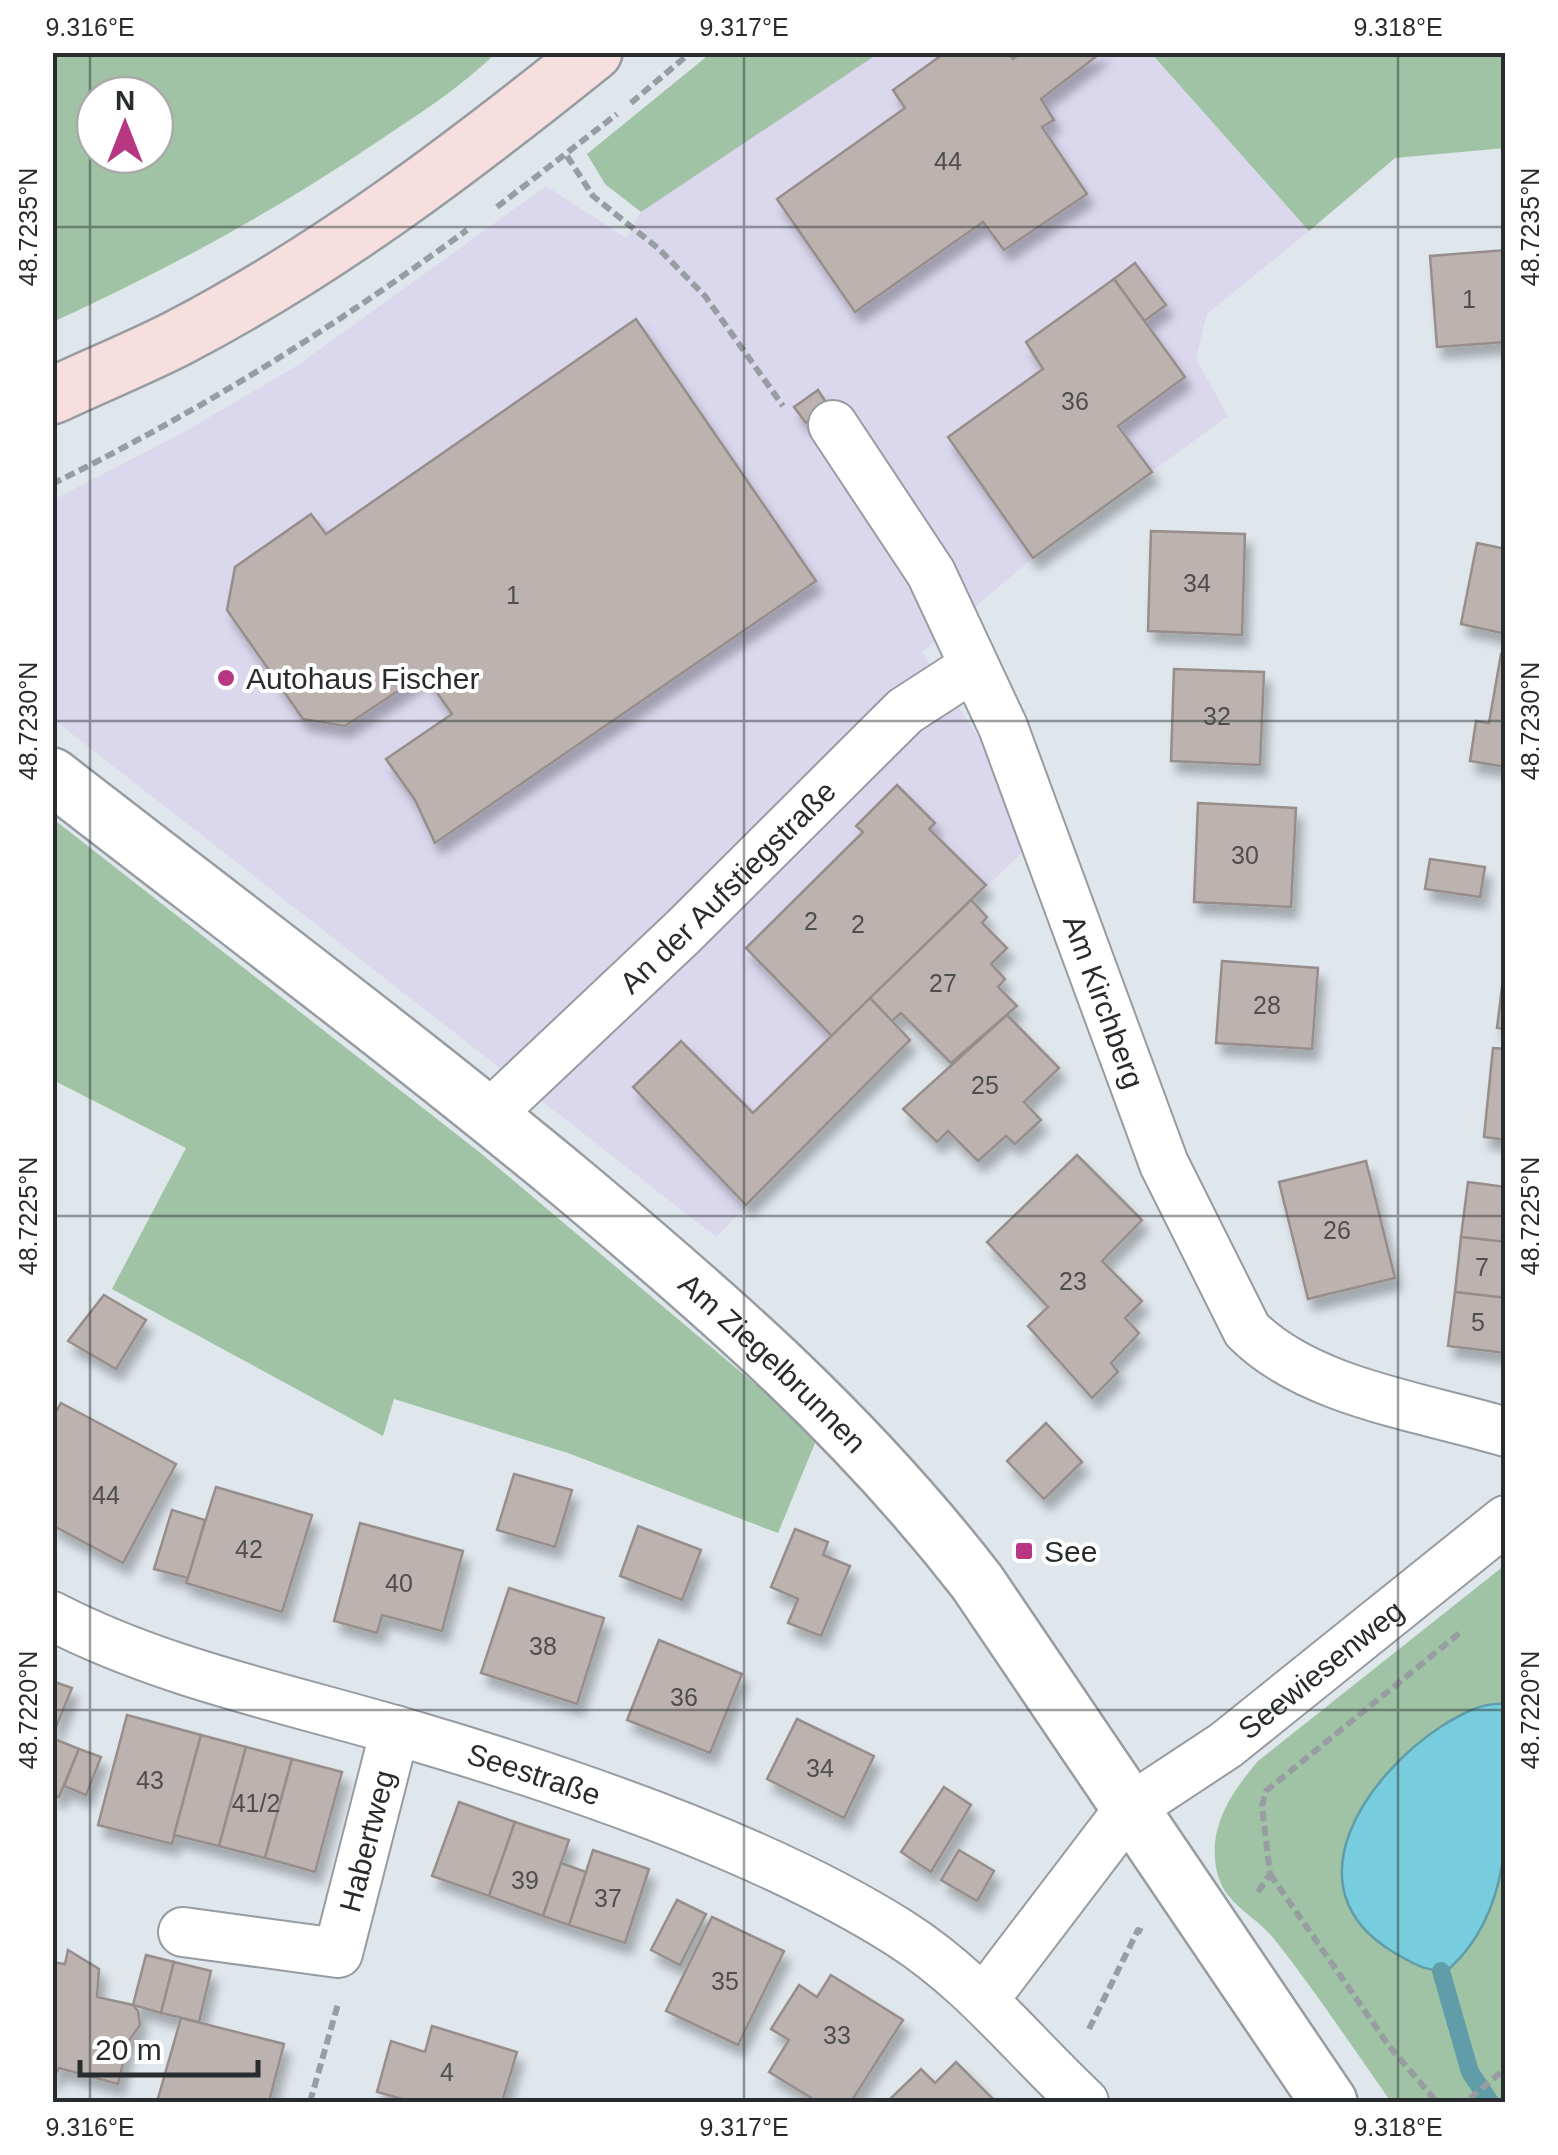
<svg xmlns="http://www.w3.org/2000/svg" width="1558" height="2155" font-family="Helvetica,sans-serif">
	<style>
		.commercial { fill: #dbd8ee }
		.green { fill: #9fc3a4; fill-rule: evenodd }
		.water { fill: #77cddd; stroke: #609da8; stroke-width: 2.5 }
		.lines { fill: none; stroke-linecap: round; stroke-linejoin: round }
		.stream { stroke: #609da8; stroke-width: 18 }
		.building { fill: #bcb3b1; stroke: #978e8c; stroke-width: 2.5; filter: url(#shadow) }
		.minor-casing { stroke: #969ca2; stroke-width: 52 }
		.tertiary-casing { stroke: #969ca2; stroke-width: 60 }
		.secondary-casing { stroke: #969ca2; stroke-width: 60 }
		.path { stroke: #989da1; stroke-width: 6; stroke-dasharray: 10 5; stroke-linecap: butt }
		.minor { stroke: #fff; stroke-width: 48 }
		.tertiary { stroke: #fff; stroke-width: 55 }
		.secondary { stroke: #f8dfdf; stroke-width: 55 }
		.ticks { fill: none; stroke: #292c2e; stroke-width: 2.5; stroke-opacity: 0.45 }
		.poi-dot { fill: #b73782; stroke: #fff; stroke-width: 4 }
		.labels { text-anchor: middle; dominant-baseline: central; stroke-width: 8; stroke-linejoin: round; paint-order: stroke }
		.number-label { font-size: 25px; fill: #4e4e4f }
		.poi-label { font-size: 30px; fill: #292c2e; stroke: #fff; text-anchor: start }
		.street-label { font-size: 30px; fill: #292c2e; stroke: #fff }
		.neatline { fill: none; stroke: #292c2e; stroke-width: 4 }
		.ticks-label { font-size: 25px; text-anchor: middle; fill: #292c2e }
	</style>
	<defs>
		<filter id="shadow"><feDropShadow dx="6" dy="11" stdDeviation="5" flood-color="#0004"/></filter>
	</defs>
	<rect width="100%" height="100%" fill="#dfe6ec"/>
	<polygon class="commercial" points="879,53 1151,53 1309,231 1207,314 1196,359 1228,416 1033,558 922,652 994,761 1024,851 870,998 910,1040 716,1237 53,719 53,500 186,431 298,365 546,186 626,238 641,212"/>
	<g class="green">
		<path d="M52 53 53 52 496 53C459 89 417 115 374 144 272 213 164 271 53 322ZM155 95V155H95V95Z"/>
		<polygon points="711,53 879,53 641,212 605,184 587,154"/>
		<polygon points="1151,53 1505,53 1505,148 1395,158 1309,231"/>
		<polygon points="52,818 483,1155 774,1400 815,1443 778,1533 568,1453 394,1399 383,1436 112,1289 186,1148 53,1080"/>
		<path d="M1505 1565V2102H1391C1353 2048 1316 1992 1275 1940 1255 1914 1225 1906 1217 1872 1207 1828 1231 1793 1258 1761Z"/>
	</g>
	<path class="water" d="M1505 1704C1506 1793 1522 1902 1450 1968 1429 1975 1411 1962 1393 1952 1287 1888 1367 1774 1442 1726 1461 1714 1482 1702 1505 1704Z"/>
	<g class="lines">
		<polyline class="stream" points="1441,1971 1470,2072 1490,2102"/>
	</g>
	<g class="building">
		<polygon points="946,52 1008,52 1013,59 1022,52 1102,52 1041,99 1054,120 1042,127 1087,194 1004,250 983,222 855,312 777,199 905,108 893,90"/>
		<polygon points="1506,250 1506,342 1437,347 1430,256"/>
		<polygon points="1135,263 1166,305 1144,321 1114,279"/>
		<polygon points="1114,279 1185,377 1118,426 1152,472 1033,558 948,437 1043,369 1026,342"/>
		<polygon points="636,319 816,581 435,843 415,800 386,759 452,714 424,674 345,726 303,719 227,610 235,567 311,514 326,534"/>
		<polygon points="818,390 829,407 806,423 794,407"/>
		<polygon points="1151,531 1245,534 1242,635 1148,631"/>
		<polygon points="1477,543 1506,549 1506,634 1461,624"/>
		<polygon points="1501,654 1506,655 1506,767 1470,761 1476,721 1489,723"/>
		<polygon points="1174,669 1264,672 1260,765 1171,761"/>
		<polygon points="897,785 935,823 929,829 986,885 832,1036 746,948 863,832 856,826"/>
		<polygon points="1198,803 1296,808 1291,907 1194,902"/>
		<polygon points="1430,859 1485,867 1480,897 1425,889"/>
		<polygon points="971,900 987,917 982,923 1007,948 991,964 1005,979 998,987 1017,1006 951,1063 901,1013 892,1021 870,998"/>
		<polygon points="1506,955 1506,1029 1497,1028"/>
		<polygon points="1222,961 1318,968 1312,1049 1216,1043"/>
		<polygon points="870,998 910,1040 746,1205 633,1087 681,1041 753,1113"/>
		<polygon points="1007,1015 1059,1068 1024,1102 1041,1120 1015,1144 1006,1136 978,1161 948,1131 937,1142 903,1109"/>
		<polygon points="1493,1048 1506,1049 1506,1140 1484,1137"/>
		<polygon points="1077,1155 1142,1220 1102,1261 1142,1301 1125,1318 1139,1333 1111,1363 1118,1372 1092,1398 1028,1326 1048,1307 987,1242"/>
		<polygon points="1366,1161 1395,1278 1308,1299 1279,1182"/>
		<polygon points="1468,1182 1506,1187 1506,1242 1461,1237"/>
		<polygon points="1461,1237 1506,1242 1506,1298 1455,1292"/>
		<polygon points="1455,1292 1506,1298 1506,1353 1448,1346"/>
		<polygon points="104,1295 146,1320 116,1369 68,1341"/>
		<polygon points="61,1403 176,1464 123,1563 52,1525 52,1419"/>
		<polygon points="1046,1423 1082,1462 1044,1499 1007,1461"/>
		<polygon points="514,1474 572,1490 555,1547 497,1530"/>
		<polygon points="216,1487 312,1515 282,1612 186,1583"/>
		<polygon points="172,1510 205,1520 188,1578 154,1569"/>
		<polygon points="360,1523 463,1551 442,1631 382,1615 377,1633 334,1621"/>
		<polygon points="638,1526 701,1550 682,1600 620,1576"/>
		<polygon points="795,1529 828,1542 823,1555 850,1566 821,1636 788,1623 798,1599 771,1587"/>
		<polygon points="509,1588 604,1618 577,1704 481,1673"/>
		<polygon points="659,1640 742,1674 710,1753 627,1720"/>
		<polygon points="52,1681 72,1688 52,1737"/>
		<polygon points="127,1715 201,1735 172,1844 98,1825"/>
		<polygon points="797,1719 874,1756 844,1818 767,1779"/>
		<polygon points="201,1735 246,1747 219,1846 174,1835"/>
		<polygon points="52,1738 79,1749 59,1797 52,1794"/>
		<polygon points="246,1747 292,1759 265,1858 219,1846"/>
		<polygon points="79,1749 101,1757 86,1795 64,1786"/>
		<polygon points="292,1759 342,1772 315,1872 265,1858"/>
		<polygon points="944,1787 971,1805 931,1872 901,1852"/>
		<polygon points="459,1802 515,1822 489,1896 432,1876"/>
		<polygon points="515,1822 569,1840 543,1916 489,1896"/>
		<polygon points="593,1850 649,1869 625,1943 569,1925"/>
		<polygon points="959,1850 994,1871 977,1901 941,1880"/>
		<polygon points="561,1863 586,1872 569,1925 543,1916"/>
		<polygon points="677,1900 706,1914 680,1965 651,1950"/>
		<polygon points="712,1917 784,1951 738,2045 666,2011"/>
		<polygon points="68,1950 99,1969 97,1997 133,2005 138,2011 140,2025 128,2042 118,2084 59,2068 52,2081 52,1962 65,1964"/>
		<polygon points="146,1955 174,1962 161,2013 133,2005"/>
		<polygon points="174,1962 211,1971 199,2022 161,2013"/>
		<polygon points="831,1975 903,2020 851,2102 818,2102 769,2072 789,2040 771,2029 799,1985 817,1997"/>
		<polygon points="181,2018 284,2044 269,2102 157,2102"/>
		<polygon points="432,2026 517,2052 502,2102 413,2102 377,2092 391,2041 425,2052"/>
		<polygon points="956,2062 996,2102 887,2102 921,2069 935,2083"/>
	</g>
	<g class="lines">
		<defs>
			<g id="minor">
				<path id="s1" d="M833 425 931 573 1003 727 1164 1164 1247 1330C1308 1392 1423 1407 1506 1432"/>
				<path id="s2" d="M489 1115 683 932 905 711 973 667"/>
				<path id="s3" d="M52 1616C166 1675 296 1700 418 1737 570 1782 768 1849 901 1934 973 1980 1023 2045 1084 2102"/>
				<path id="s4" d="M183 1932 338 1953 395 1730"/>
				<path id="s5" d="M985 1998 1129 1809 1226 1745 1506 1520"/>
			</g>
			<g id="tertiary">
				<path id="s6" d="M52 776C227 912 405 1045 575 1186 724 1311 857 1427 977 1582L1329 2102"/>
			</g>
			<path id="secondary" d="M52 396C94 376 137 359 178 338 328 260 462 158 594 52"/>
		</defs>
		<use href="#minor" class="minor-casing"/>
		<use href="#tertiary" class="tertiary-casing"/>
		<use href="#secondary" class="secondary-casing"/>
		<g class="path">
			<polyline points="631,103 691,52"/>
			<polyline points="567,156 593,196 659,249 705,296 783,406"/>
			<polyline points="497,207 617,114"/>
			<path d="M52 484C201 411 333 328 467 230"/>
			<polyline points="1270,1874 1389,2046 1436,2101 1445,2102"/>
			<polyline points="1258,1892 1270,1874 1262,1806 1266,1791 1462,1631"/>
			<polyline points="1089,2029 1138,1930 1145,1933"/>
			<polyline points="310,2102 338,2004"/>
			<polyline points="1456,2102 1467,2101 1506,2068"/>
		</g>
		<use href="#minor" class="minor"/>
		<use href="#tertiary" class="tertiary"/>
		<use href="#secondary" class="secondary"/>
	</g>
	<path class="ticks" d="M90 52V2102M744 52V2102M1398 52V2102M52 227H1506M52 721H1506M52 1216H1506M52 1710H1506"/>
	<g class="poi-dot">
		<circle cx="226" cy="678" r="10"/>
		<rect x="1014" y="1541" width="20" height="20" rx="5"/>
	</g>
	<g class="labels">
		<g class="number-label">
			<text x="948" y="161">44</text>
			<text x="1469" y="299">1</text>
			<text x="1075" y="401">36</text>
			<text x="1197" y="583">34</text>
			<text x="513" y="595">1</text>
			<text x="1217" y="716">32</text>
			<text x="1245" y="855">30</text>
			<text x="811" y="921">2</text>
			<text x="858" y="924">2</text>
			<text x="943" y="983">27</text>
			<text x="1267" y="1005">28</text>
			<text x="985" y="1085">25</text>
			<text x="1337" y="1230">26</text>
			<text x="1482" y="1267">7</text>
			<text x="1073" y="1281">23</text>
			<text x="1478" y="1322">5</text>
			<text x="106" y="1495">44</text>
			<text x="249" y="1549">42</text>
			<text x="399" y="1583">40</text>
			<text x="543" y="1646">38</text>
			<text x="684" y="1697">36</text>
			<text x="820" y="1768">34</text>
			<text x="150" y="1780">43</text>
			<text x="256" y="1803">41/2</text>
			<text x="525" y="1880">39</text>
			<text x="608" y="1898">37</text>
			<text x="725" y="1981">35</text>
			<text x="837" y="2035">33</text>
			<text x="447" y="2072">4</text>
		</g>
		<g class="poi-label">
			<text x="246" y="678">Autohaus Fischer</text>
			<text x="1044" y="1551">See</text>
		</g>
		<g class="street-label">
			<text stroke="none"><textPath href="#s2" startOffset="330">An der Aufstiegstraße</textPath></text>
			<text stroke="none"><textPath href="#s1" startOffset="640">Am Kirchberg</textPath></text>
			<text stroke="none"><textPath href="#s6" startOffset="930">Am Ziegelbrunnen</textPath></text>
			<text stroke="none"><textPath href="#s5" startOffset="475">Seewiesenweg</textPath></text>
			<text stroke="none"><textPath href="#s3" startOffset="508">Seestraße</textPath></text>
			<text stroke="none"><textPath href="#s4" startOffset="272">Habertweg</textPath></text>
		</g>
	</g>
	<rect width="1558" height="2155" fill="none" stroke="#ffffff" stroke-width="110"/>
	<g transform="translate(125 125)"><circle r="48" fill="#ffffff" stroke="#a9abab" stroke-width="2.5"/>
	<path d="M0-8L18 38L0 25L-18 38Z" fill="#b73782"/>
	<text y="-15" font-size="28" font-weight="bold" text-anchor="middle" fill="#292c2e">N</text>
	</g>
	<path d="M80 2060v15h178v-15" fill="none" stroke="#292c2e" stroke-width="5"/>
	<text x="95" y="2060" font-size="30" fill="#292c2e" stroke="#ffffff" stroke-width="8" paint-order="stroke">20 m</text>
	<rect x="55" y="55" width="1448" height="2045" class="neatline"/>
	<g class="ticks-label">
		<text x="90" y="36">9.316°E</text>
		<text x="744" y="36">9.317°E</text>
		<text x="1398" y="36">9.318°E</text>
		<text transform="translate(28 227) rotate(-90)" y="9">48.7235°N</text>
		<text transform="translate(1530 227) rotate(-90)" y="9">48.7235°N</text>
		<text transform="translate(28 721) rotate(-90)" y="9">48.7230°N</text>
		<text transform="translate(1530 721) rotate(-90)" y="9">48.7230°N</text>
		<text transform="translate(28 1216) rotate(-90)" y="9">48.7225°N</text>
		<text transform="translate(1530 1216) rotate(-90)" y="9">48.7225°N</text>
		<text transform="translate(28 1710) rotate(-90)" y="9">48.7220°N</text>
		<text transform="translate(1530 1710) rotate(-90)" y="9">48.7220°N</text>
		<text x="90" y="2136">9.316°E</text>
		<text x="744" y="2136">9.317°E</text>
		<text x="1398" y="2136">9.318°E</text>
	</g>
</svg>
